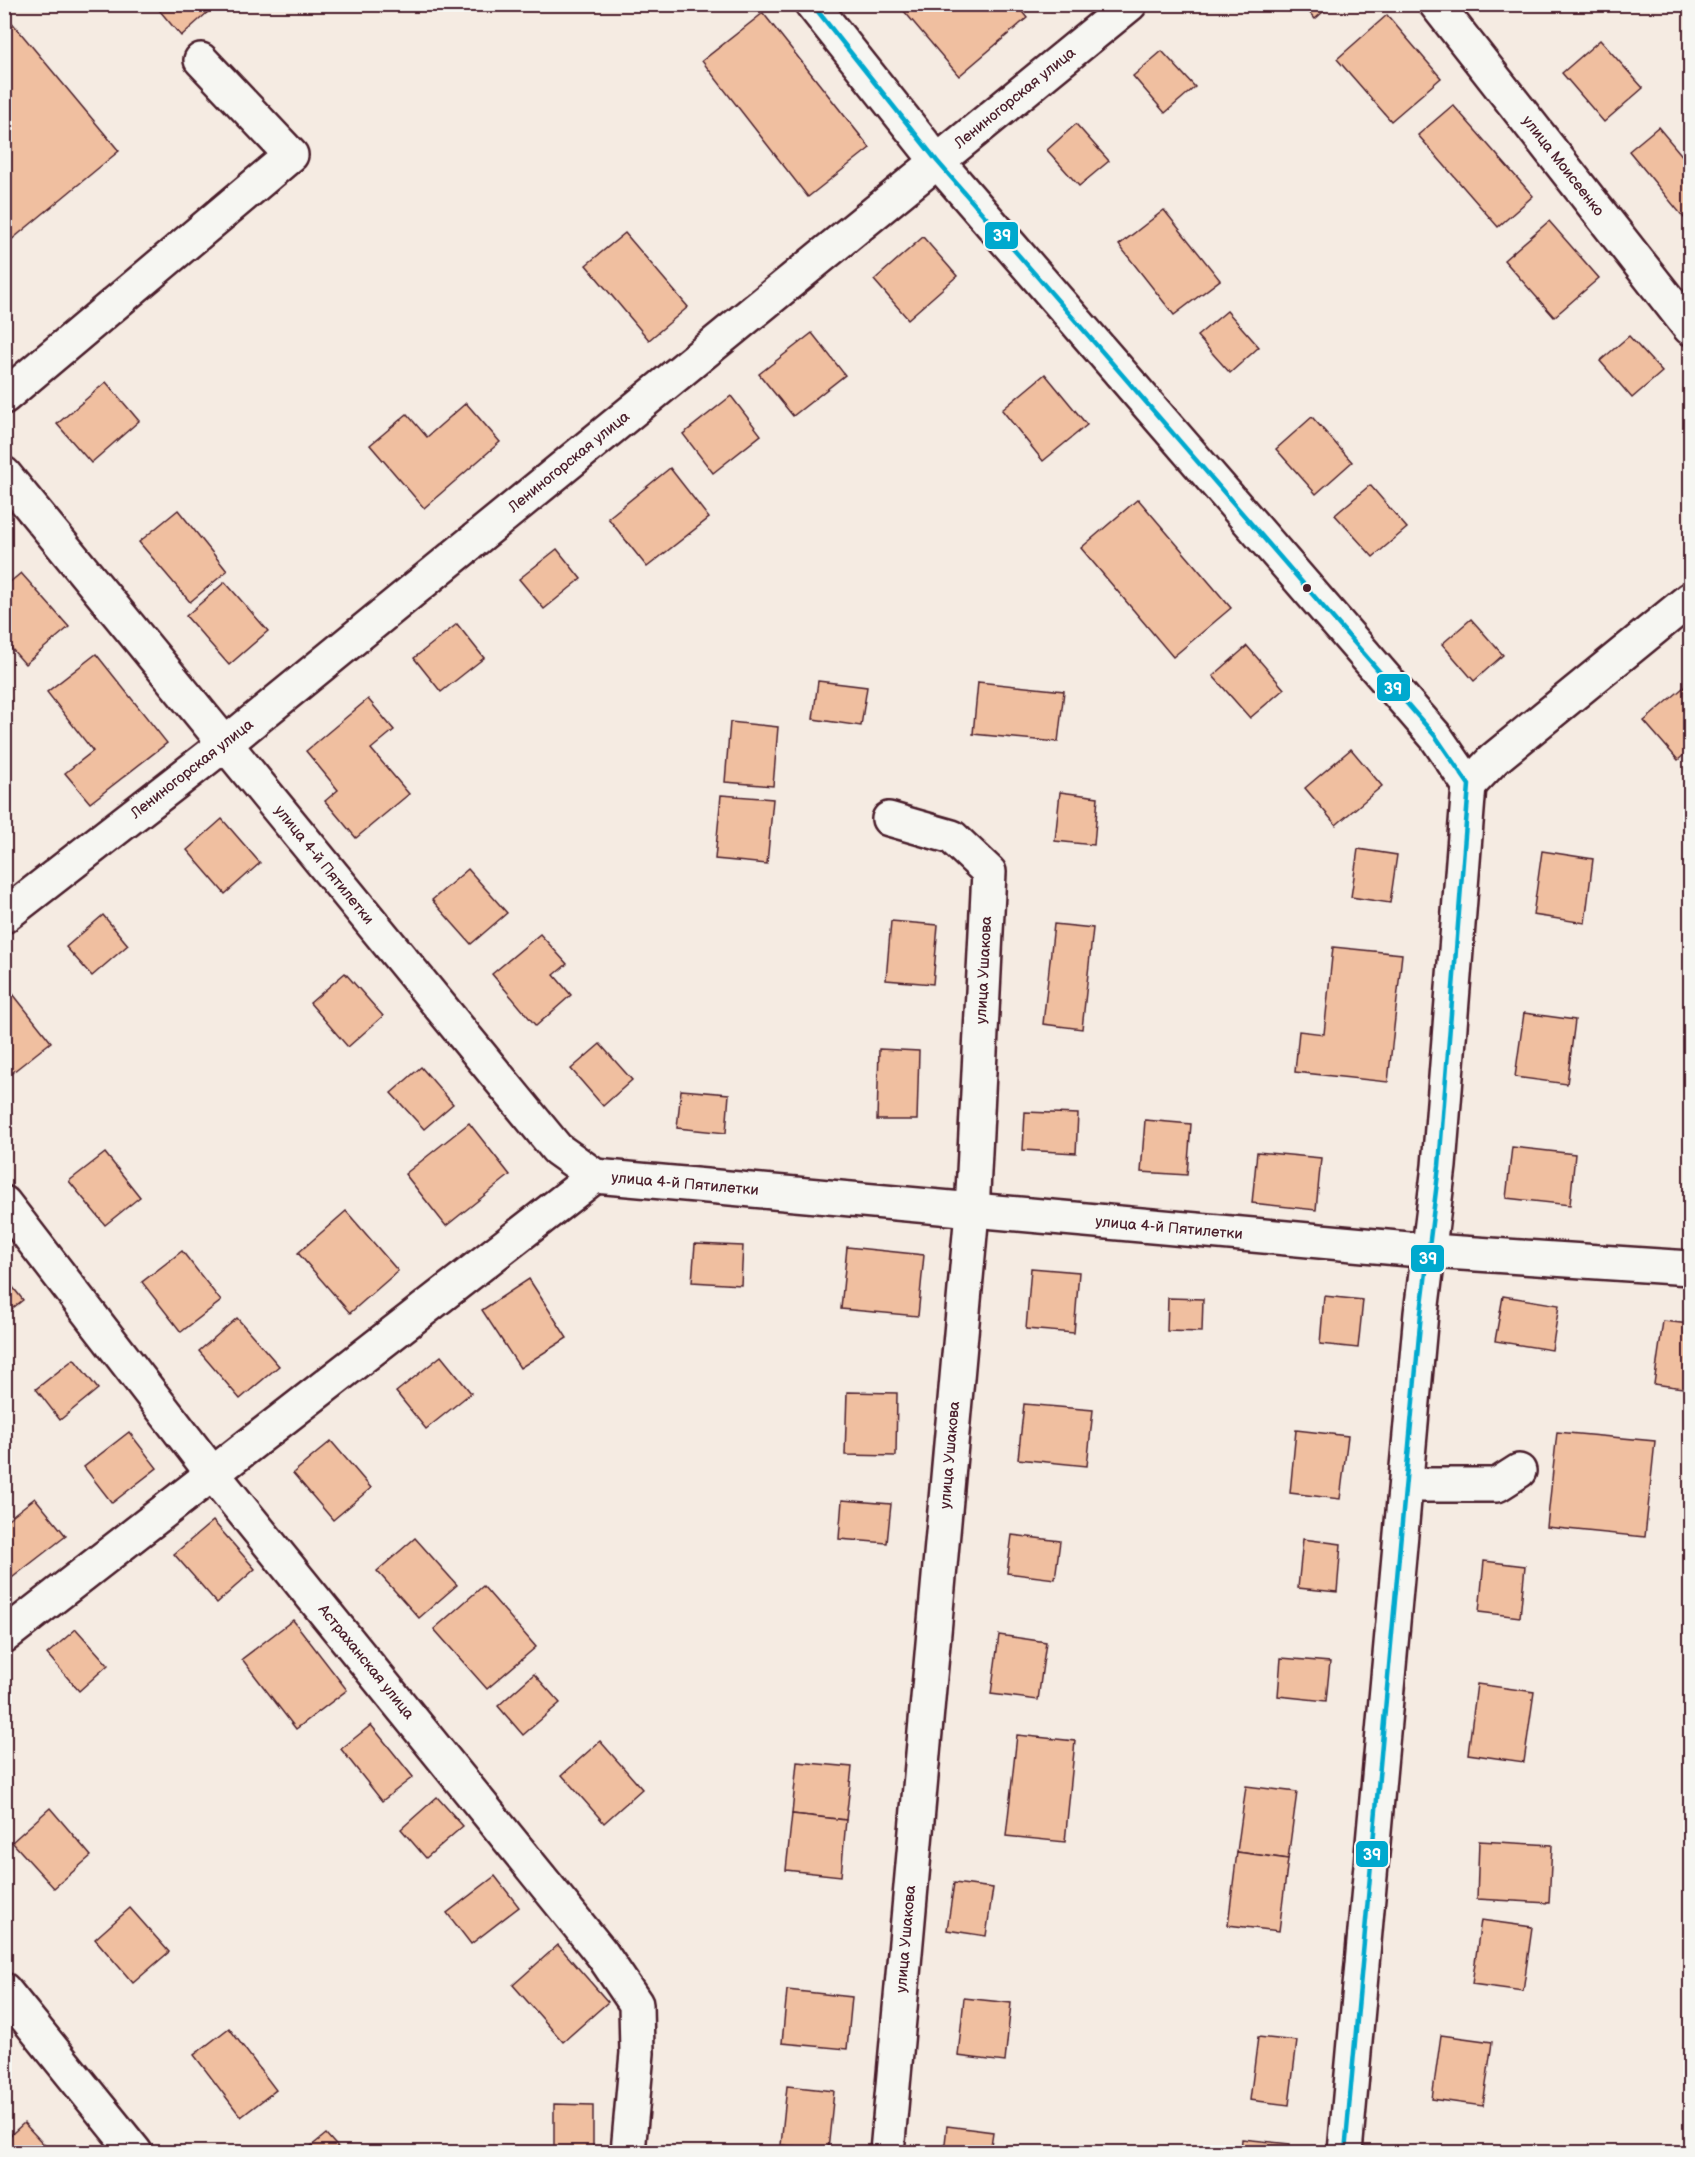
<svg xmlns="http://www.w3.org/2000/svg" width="1695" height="2157" font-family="'Balsamiq Sans',sans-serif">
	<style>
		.building { fill: #f0bfa0; stroke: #4a1f2b; stroke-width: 1.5 }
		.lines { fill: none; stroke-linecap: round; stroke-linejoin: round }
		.minor-casing { stroke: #4a1f2b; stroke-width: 38 }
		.minor { stroke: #f6f6f2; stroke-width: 33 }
		.bus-1-casing { stroke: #f6f6f2; stroke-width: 9 }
		.bus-1 { stroke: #00a9ce; stroke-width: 4.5 }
		.bus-dot { fill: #4a1f2b; stroke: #f6f6f2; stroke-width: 2 }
		.labels { text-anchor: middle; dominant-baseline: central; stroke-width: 4.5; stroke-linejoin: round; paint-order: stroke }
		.street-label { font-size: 15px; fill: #4a1f2b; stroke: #f6f6f2 }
		.line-badge { stroke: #f6f6f2; stroke-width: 2 }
		.badge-label { font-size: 16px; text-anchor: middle; font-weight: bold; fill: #fff }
	</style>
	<rect width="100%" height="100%" fill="#f5ebe2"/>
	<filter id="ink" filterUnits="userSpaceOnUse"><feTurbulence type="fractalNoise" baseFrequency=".0167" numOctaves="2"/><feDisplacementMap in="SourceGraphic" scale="12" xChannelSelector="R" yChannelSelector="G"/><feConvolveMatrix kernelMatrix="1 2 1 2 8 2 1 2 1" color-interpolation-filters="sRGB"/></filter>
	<g filter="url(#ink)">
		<g class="building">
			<polygon points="154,4 202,4 208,12 181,36"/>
			<polygon points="898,4 1016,4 1027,18 959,76"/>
			<polygon points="1302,4 1332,4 1315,19"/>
			<polygon points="4,13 119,151 4,246"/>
			<polygon points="763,13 870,148 808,197 702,61"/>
			<polygon points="1387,15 1441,78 1391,121 1337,59"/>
			<polygon points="1600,40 1643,88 1604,122 1562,73"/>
			<polygon points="1162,51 1195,87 1165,113 1133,76"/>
			<polygon points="1453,105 1533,196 1498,227 1418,135"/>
			<polygon points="1076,124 1109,161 1079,186 1047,150"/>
			<polygon points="1658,127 1690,165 1690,212 1684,218 1629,151"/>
			<polygon points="1164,210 1220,280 1174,315 1119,245"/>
			<polygon points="1549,221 1599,278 1554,317 1504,260"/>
			<polygon points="625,233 688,307 649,340 586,265"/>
			<polygon points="923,237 957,276 908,319 874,280"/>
			<polygon points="1227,311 1259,347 1230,373 1197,336"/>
			<polygon points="812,333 845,375 793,416 759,374"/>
			<polygon points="1629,336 1662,372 1632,398 1600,361"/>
			<polygon points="1045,374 1087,425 1043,461 1002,410"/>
			<polygon points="106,382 139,421 91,463 57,424"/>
			<polygon points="731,396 761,435 713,473 683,434"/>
			<polygon points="466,403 500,442 424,508 370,445 407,414 427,437"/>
			<polygon points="1312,417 1352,462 1316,494 1276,449"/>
			<polygon points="670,468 709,518 647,567 608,518"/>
			<polygon points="1370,485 1407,528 1373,557 1335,515"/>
			<polygon points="1138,499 1231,608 1173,657 1081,548"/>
			<polygon points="178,510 227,571 190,602 139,542"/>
			<polygon points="557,549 581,579 544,609 519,579"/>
			<polygon points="21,573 69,627 25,664 4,640 4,587"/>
			<polygon points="225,582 268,631 229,665 186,616"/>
			<polygon points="1471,619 1503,655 1474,681 1442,644"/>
			<polygon points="457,624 484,658 441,692 414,658"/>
			<polygon points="1247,646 1284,689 1250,718 1213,676"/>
			<polygon points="96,654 167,743 90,803 65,773 93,751 47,692"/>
			<polygon points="818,681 867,687 861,726 813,719"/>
			<polygon points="978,682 1064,691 1058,742 973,734"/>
			<polygon points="1690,682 1690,750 1678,760 1644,721"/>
			<polygon points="368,699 394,730 371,749 409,794 356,838 325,801 338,790 306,751"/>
			<polygon points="730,722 778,727 773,786 725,782"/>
			<polygon points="1351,749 1382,786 1336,825 1305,788"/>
			<polygon points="1060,792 1098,797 1094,845 1055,841"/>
			<polygon points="721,795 773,799 767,864 715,859"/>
			<polygon points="222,819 260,863 225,894 187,850"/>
			<polygon points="1358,849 1397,855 1390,903 1351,897"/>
			<polygon points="1542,851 1593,859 1585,923 1533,915"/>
			<polygon points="468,869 507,913 471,944 432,900"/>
			<polygon points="103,915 128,945 92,976 66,947"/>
			<polygon points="891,921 938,925 933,984 886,980"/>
			<polygon points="1054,924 1093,928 1082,1029 1043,1024"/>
			<polygon points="540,934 567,964 554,975 571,995 536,1026 492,974"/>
			<polygon points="1333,947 1402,954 1388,1082 1295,1072 1299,1031 1324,1034"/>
			<polygon points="345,973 383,1016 348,1047 310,1003"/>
			<polygon points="13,994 51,1042 4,1079 4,1000"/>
			<polygon points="1524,1013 1575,1020 1567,1084 1515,1077"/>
			<polygon points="600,1044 632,1080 603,1106 571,1069"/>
			<polygon points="879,1049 919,1051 917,1120 877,1120"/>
			<polygon points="421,1067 453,1104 424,1129 391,1093"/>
			<polygon points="681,1090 729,1094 726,1133 677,1128"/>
			<polygon points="1025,1112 1078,1114 1076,1153 1023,1150"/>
			<polygon points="1145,1120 1191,1124 1187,1175 1141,1172"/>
			<polygon points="469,1123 510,1175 446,1226 405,1174"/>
			<polygon points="1512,1147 1575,1154 1570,1205 1506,1198"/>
			<polygon points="1257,1152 1321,1158 1316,1210 1252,1203"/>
			<polygon points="105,1153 140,1197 105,1225 69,1181"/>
			<polygon points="346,1211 398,1271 350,1313 298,1253"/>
			<polygon points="695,1244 743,1246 741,1285 692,1282"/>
			<polygon points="847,1247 924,1255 918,1316 841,1309"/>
			<polygon points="182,1251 221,1301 181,1332 142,1282"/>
			<polygon points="1031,1268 1079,1272 1074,1333 1026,1329"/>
			<polygon points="4,1276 23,1300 4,1315"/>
			<polygon points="529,1279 567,1338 520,1368 482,1310"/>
			<polygon points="1324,1296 1363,1300 1358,1348 1320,1344"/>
			<polygon points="1503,1296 1559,1305 1552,1350 1495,1341"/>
			<polygon points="1168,1298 1203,1299 1202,1332 1167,1331"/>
			<polygon points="237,1318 279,1366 240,1399 199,1351"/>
			<polygon points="1663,1321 1690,1324 1690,1389 1654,1384"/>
			<polygon points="441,1356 471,1393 426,1429 396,1392"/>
			<polygon points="74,1359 98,1389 60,1420 36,1389"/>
			<polygon points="847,1392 897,1393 896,1456 845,1455"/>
			<polygon points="1024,1404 1093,1410 1087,1466 1018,1459"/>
			<polygon points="1296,1430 1348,1436 1340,1499 1290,1493"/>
			<polygon points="129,1432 157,1468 112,1503 84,1467"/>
			<polygon points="1557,1432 1655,1441 1645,1537 1547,1527"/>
			<polygon points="331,1441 371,1488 333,1520 293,1473"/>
			<polygon points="35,1498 66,1536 4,1584 4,1522"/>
			<polygon points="842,1500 891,1504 887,1543 839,1539"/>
			<polygon points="213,1521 255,1569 217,1603 174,1554"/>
			<polygon points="1012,1535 1060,1541 1055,1579 1007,1573"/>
			<polygon points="415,1538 457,1585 419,1618 377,1571"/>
			<polygon points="1303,1539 1341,1544 1337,1592 1298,1588"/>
			<polygon points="1484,1561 1525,1566 1520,1617 1479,1612"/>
			<polygon points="483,1586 536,1647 487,1689 434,1629"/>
			<polygon points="293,1620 347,1690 296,1729 242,1659"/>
			<polygon points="76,1629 108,1665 79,1691 47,1654"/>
			<polygon points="999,1635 1046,1642 1038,1700 991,1694"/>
			<polygon points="1281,1658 1330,1662 1326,1701 1278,1696"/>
			<polygon points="534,1674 560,1703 523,1735 498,1706"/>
			<polygon points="1477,1684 1534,1692 1524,1762 1468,1754"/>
			<polygon points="371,1725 413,1777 382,1801 341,1749"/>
			<polygon points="1017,1735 1075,1741 1065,1842 1006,1836"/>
			<polygon points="600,1741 642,1789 604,1823 562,1775"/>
			<polygon points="797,1762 852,1767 846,1820 792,1814"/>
			<polygon points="1246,1786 1297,1792 1288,1859 1237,1852"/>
			<polygon points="437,1797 463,1826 426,1858 401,1829"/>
			<polygon points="50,1808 91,1856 54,1888 12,1842"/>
			<polygon points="792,1814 846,1820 841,1876 786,1870"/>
			<polygon points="1479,1841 1552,1845 1549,1903 1477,1899"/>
			<polygon points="1237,1852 1288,1859 1279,1931 1228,1925"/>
			<polygon points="495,1876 519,1907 471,1944 447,1913"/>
			<polygon points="954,1883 993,1888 986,1936 947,1930"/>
			<polygon points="130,1908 169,1952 133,1983 95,1939"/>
			<polygon points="1481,1920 1532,1927 1523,1991 1472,1984"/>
			<polygon points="558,1945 608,2002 563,2042 513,1985"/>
			<polygon points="787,1990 852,1997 847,2049 782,2043"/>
			<polygon points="964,1998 1011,2003 1005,2062 958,2056"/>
			<polygon points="229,2028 276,2090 241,2117 194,2055"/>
			<polygon points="1441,2035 1492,2042 1483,2106 1432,2099"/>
			<polygon points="1258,2037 1297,2041 1289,2105 1250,2100"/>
			<polygon points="787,2086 834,2091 828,2150 781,2145"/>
			<polygon points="554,2104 593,2105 593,2152 554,2152"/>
			<polygon points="24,2123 51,2152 4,2152 4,2141"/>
			<polygon points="947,2126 993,2132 990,2152 944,2152"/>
			<polygon points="326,2134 342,2152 304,2152"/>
			<polygon points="1242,2139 1290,2144 1290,2152 1241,2152"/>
		</g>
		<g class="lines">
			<defs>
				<g id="minor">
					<polyline points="812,4 937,161 1436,737 1469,785 1439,1166 1421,1313 1345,2152"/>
					<polyline points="1436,4 1690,328"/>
					<polyline points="4,397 291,155 201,60"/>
					<polyline points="4,474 557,1149 595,1176 1431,1251 1690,1268"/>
					<polyline points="1469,785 1494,759 1690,599"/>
					<polyline points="4,916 225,744 1130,4"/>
					<polyline points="4,1203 212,1473 602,1954 636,2004 637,2053 628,2152"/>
					<polyline points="1406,1485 1497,1485 1519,1471"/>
					<polyline points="4,1636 595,1176"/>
					<polyline points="4,1990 135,2152"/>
					<polyline points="887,2152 972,1212 989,872 952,837 889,819"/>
				</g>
			</defs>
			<use href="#minor" class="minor-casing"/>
			<use href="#minor" class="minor"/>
			<defs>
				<polyline id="bus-1" points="812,4 937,161 1436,737 1469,785 1439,1166 1421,1313 1345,2152"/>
			</defs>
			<use href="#bus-1" class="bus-1-casing"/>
			<use href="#bus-1" class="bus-1"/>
		</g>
	</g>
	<circle class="bus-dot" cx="1307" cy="588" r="5"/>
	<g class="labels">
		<g class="street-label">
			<text transform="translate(1015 98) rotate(-39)">Лениногорская улица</text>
			<text transform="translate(1563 166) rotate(52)">улица Моисеенко</text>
			<text transform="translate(569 462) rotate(-39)">Лениногорская улица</text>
			<text transform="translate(192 769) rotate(-38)">Лениногорская улица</text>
			<text transform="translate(324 865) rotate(51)">улица 4-й Пятилетки</text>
			<text transform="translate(984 970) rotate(-87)">улица Ушакова</text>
			<text transform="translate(685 1184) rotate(5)">улица 4-й Пятилетки</text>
			<text transform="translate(1169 1228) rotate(5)">улица 4-й Пятилетки</text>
			<text transform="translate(950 1455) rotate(-85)">улица Ушакова</text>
			<text transform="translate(366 1662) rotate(51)">Астраханская улица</text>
			<text transform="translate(906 1939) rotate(-85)">улица Ушакова</text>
		</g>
	</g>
	<g class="line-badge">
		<rect x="984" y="221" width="35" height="29" rx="6" fill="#00a9ce"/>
		<rect x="1376" y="673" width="35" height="29" rx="6" fill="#00a9ce"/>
		<rect x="1410" y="1244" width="35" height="29" rx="6" fill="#00a9ce"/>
		<rect x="1355" y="1840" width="34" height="28" rx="6" fill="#00a9ce"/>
	</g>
	<g class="badge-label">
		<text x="1002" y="241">39</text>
		<text x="1393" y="694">39</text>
		<text x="1428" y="1264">39</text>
		<text x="1372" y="1860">39</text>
	</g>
	<rect width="1695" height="2157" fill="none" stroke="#f6f6f2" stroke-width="24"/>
	<rect x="12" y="12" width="1671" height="2133" fill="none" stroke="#4a1f2b" stroke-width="2" filter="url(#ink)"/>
</svg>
